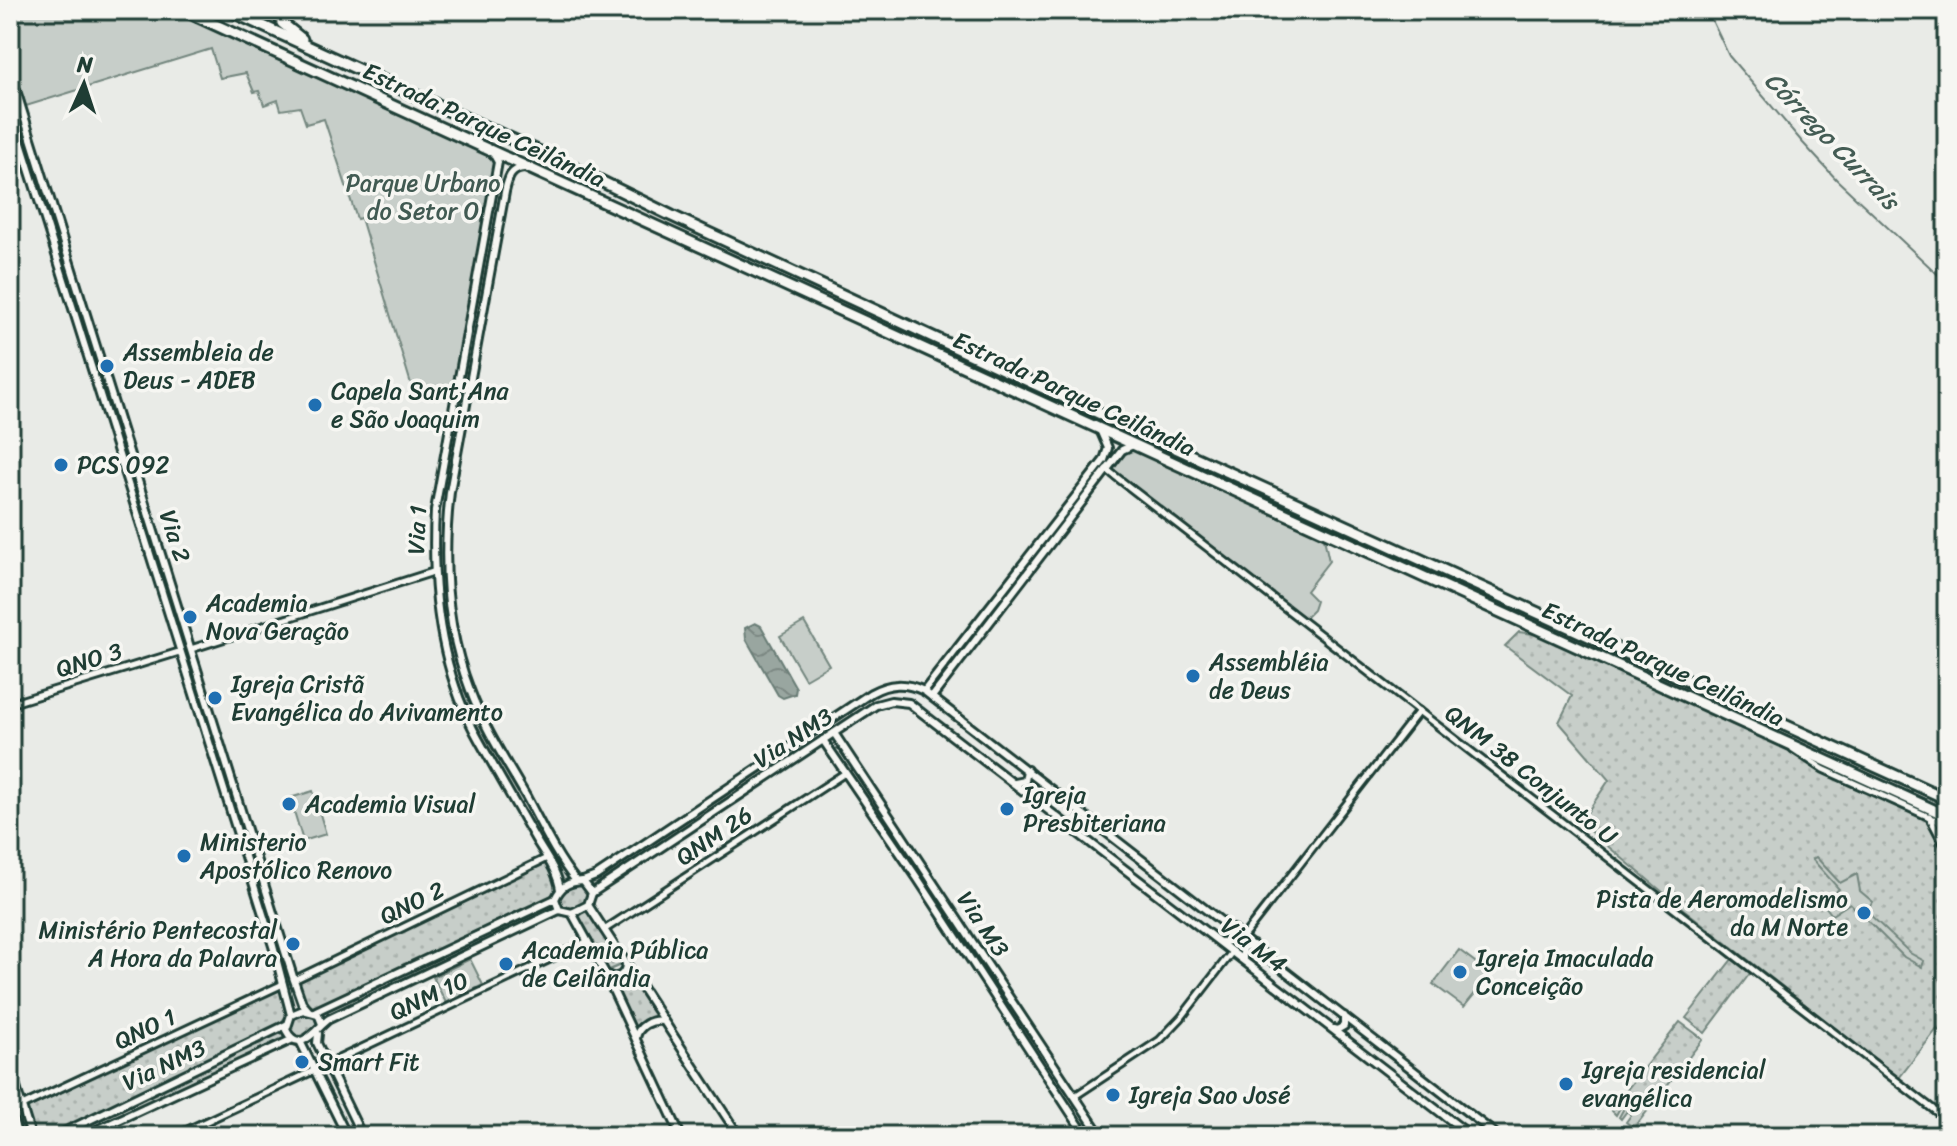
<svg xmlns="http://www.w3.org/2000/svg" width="1957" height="1146" font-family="Sriracha,sans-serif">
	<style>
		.grass { fill: url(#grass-dots); stroke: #73867e; stroke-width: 2 }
		.green { fill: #c7cec9; stroke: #73867e; stroke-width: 2 }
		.water { fill: url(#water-waves); stroke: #687c75; stroke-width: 2 }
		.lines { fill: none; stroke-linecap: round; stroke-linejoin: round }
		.stream { stroke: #687c75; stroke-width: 2 }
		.tertiary-casing { stroke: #1f3d34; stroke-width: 11 }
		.secondary-casing { stroke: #1f3d34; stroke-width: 12 }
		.motorway-casing { stroke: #1f3d34; stroke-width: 15 }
		.tertiary { stroke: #f6f6f2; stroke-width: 5 }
		.secondary { stroke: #f6f6f2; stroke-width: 6 }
		.motorway { stroke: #f6f6f2; stroke-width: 9 }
		.poi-dot { fill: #1f6fb2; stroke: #f6f6f2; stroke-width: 3 }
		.labels { text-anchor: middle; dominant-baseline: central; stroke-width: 7; stroke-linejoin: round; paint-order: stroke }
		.street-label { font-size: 24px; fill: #1f3d34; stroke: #f6f6f2 }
		.park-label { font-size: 24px; fill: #415a52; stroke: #f6f6f2 }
		.poi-label { font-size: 24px; fill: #1f3d34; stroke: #f6f6f2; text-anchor: start }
		.water-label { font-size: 26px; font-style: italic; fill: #445c54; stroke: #f6f6f2 }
	</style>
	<defs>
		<pattern id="grass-dots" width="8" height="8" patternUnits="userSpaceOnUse" patternTransform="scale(2)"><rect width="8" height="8" fill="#c7cec9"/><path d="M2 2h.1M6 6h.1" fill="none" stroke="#aab2ad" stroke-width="1.8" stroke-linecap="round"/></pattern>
		<pattern id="water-waves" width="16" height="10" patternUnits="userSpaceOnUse" patternTransform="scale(2)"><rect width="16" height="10" fill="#99a6a0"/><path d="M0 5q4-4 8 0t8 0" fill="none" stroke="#7c8883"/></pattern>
	</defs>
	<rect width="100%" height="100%" fill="#e9ebe7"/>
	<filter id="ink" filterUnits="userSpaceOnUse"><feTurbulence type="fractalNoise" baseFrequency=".0125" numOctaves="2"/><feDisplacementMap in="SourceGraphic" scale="16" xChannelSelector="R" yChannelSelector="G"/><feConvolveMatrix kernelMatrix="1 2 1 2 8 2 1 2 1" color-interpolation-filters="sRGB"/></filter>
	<g filter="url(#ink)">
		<g class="grass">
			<polygon points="1519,632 1541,635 1797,754 1930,820 1947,855 1947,1036 1937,1029 1899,1078 1677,904 1580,823 1609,780 1559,722 1572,696 1505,646"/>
			<polygon points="463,690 466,692 473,710 571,879 563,882 480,737 461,693"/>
			<polygon points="737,785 739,790 594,888 590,881"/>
			<path d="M545 862C554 872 561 885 552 898L317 1008 306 1004 299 982 301 980Z"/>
			<path d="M576 884H582L590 894C586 905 577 910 566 909L561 905 560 896 567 888Z"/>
			<polygon points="553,903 556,910 325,1019 322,1012"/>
			<polygon points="587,910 621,961 621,965 607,971 578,914"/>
			<polygon points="1733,958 1751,972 1705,1033 1686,1018"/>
			<polygon points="629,973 656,1015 633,1027 612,982"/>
			<polygon points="284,989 288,1013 277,1028 50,1136 34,1136 26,1109 275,990"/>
			<polygon points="310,1013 317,1016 319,1024 308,1035 296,1037 289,1031 293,1019"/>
			<polygon points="1680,1022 1703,1039 1634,1128 1626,1122 1631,1115 1627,1111 1621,1119 1619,1117 1624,1108 1621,1106 1616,1115 1611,1110"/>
			<polygon points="281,1032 285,1038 79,1136 61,1136"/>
		</g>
		<g class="green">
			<polygon points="10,10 174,10 493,157 496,161 454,384 419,396 414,394 361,218 357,219 324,119 306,124 300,107 281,110 278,100 264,105 259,91 254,92 246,73 220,78 211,49 26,106 10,55"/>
			<polygon points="1132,449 1288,520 1324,538 1329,561 1306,591 1316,601 1313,610 1305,618 1112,469 1124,451"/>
			<polygon points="804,622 829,665 805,679 780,636"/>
			<polygon points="313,791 326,834 303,841 290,798"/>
			<polygon points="1816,857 1840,883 1857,874 1860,891 1873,902 1866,911 1910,953 1924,961 1922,967 1904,957 1850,903 1832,915 1822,902 1839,889 1812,859"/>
			<polygon points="1459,950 1491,974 1464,1007 1433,984"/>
			<polygon points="470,959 483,985 446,1003 433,977"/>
		</g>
		<polygon class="water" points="755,623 761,626 796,688 795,694 783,698 778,695 746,639 745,628"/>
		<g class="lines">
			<polyline class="stream" points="1707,10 1729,56 1803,143 1837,180 1947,283"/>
			<defs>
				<g id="tertiary">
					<polyline points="1106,469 1947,1120"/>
					<polyline points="191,649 433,572"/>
					<polyline points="10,704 179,652"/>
					<polyline points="1793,749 1823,769 1947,825"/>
					<polyline points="1929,816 1947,850"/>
					<polyline points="604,930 845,773"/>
					<polyline points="1243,937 1419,711"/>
					<polyline points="294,980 547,858"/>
					<polyline points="328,1064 588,941"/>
					<polyline points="1075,1096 1160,1040 1181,1018 1232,952"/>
					<polyline points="22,1106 283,984"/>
					<polyline points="175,1136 315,1070"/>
				</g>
				<g id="secondary">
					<polyline points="10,71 294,980 302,1003 308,1010"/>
					<polyline points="10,108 273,946 291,1015"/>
					<path d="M493 153 498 162 435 510C431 588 439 670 479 740 498 774 517 807 536 840 545 855 558 872 560 890"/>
					<path d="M524 168C510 169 508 179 505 192L450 492C442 560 445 626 470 690 484 728 507 763 527 798 542 826 556 856 576 881"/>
					<polyline points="924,691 1104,460 1108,448 1101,432"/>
					<polyline points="932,697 1122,450 1133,445"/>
					<polyline points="834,733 1101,1136"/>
					<polyline points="823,740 918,879 1086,1136"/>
					<polyline points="1015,783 1025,781 1027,770"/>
					<path d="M583 881 596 876 871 693C889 683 905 682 924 691L1498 1136"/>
					<path d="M583 881 592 893 588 905 572 913 559 910 555 899C561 886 568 882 583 881Z"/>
					<polyline points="592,893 876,705 891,701 909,703 1471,1136"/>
					<polyline points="588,905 739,1136"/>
					<polyline points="572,913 604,971 681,1136"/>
					<polyline points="1220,942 1231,941 1234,935 1233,929"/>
					<polyline points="1243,959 1243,948 1253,945"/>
					<path d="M606 974C615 981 625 976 626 965"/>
					<polyline points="316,1011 555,899"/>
					<path d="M322 1024 318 1014 303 1010 291 1015 286 1030C300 1057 317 1027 329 1019L559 910"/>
					<polyline points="1333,1029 1337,1030 1344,1026 1344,1016"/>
					<polyline points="318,1034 317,1043 362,1136"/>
					<path d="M636 1038C638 1026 651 1019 663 1021"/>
					<polyline points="300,1041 347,1136"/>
					<polyline points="10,1068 31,1136"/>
					<polyline points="10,1110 18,1136"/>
					<polyline points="56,1136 286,1025"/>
					<polyline points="84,1136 293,1039"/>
				</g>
				<g id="motorway">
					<polyline points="183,10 1947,816"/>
					<polyline points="228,10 562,162 672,216 1030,382 1947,799"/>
					<polyline points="277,10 282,23 302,39"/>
				</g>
			</defs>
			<use href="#tertiary" class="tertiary-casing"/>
			<use href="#secondary" class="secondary-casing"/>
			<use href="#motorway" class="motorway-casing"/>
			<use href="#tertiary" class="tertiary"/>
			<use href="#secondary" class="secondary"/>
			<use href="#motorway" class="motorway"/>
		</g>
	</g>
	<g class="poi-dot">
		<circle cx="107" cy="366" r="8"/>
		<circle cx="315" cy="405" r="8"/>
		<circle cx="61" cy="465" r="8"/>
		<circle cx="190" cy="617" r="8"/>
		<circle cx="1193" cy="676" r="8"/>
		<circle cx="215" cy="698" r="8"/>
		<circle cx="289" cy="804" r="8"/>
		<circle cx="1007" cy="809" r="8"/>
		<circle cx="184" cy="856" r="8"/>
		<circle cx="1864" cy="913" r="8"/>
		<circle cx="293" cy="944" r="8"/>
		<circle cx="506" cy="964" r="8"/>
		<circle cx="1460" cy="972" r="8"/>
		<circle cx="302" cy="1062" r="8"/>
		<circle cx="1566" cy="1084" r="8"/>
		<circle cx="1113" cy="1095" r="8"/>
	</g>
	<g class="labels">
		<g class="street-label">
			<text transform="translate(484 125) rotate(25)">Estrada Parque Ceilândia</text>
			<text transform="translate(1074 394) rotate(25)">Estrada Parque Ceilândia</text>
			<text transform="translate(417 530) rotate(-87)">Via 1</text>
			<text transform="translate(175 536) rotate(72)">Via 2</text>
			<text transform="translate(89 660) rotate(-17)">QNO 3</text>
			<text transform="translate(1663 664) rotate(25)">Estrada Parque Ceilândia</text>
			<text transform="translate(793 738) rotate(-33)">Via NM3</text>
			<text transform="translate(1531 775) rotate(38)">QNM 38 Conjunto U</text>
			<text transform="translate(714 836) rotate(-34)">QNM 26</text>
			<text transform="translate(412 903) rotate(-26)">QNO 2</text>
			<text transform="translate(983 924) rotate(56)">Via M3</text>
			<text transform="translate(1254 945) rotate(37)">Via M4</text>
			<text transform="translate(429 996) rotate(-25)">QNM 10</text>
			<text transform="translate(145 1029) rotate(-25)">QNO 1</text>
			<text transform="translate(164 1065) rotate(-25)">Via NM3</text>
		</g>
		<g class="park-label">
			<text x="423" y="183">Parque Urbano<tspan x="423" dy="28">do Setor O</tspan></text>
		</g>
		<g class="poi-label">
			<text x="123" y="352">Assembleia de<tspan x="123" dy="28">Deus - ADEB</tspan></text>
			<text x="331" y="391">Capela Sant'Ana<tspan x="331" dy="28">e São Joaquim</tspan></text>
			<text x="77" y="465">PCS 092</text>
			<text x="206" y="603">Academia<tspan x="206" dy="28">Nova Geração</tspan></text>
			<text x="1209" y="662">Assembléia<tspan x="1209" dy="28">de Deus</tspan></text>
			<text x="231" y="684">Igreja Cristã<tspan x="231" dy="28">Evangélica do Avivamento</tspan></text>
			<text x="1023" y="795">Igreja<tspan x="1023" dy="28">Presbiteriana</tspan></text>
			<text x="305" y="804">Academia Visual</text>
			<text x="200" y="842">Ministerio<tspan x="200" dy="28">Apostólico Renovo</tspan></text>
			<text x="1848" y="899" text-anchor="end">Pista de Aeromodelismo<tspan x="1848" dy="28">da M Norte</tspan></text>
			<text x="277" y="930" text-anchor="end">Ministério Pentecostal<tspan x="277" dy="28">A Hora da Palavra</tspan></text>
			<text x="522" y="950">Academia Pública<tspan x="522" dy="28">de Ceilândia</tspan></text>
			<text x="1476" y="958">Igreja Imaculada<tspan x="1476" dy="28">Conceição</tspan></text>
			<text x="318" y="1062">Smart Fit</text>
			<text x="1582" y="1070">Igreja residencial<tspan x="1582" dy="28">evangélica</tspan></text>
			<text x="1129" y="1095">Igreja Sao José</text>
		</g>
		<g class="water-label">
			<text transform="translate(1832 140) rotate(46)">Córrego Currais</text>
		</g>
	</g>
	<rect width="1957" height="1146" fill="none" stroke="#f6f6f2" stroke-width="40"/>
	<rect x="20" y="20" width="1917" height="1106" fill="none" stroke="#1f3d34" stroke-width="3" filter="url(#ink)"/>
	<g transform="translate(84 84) rotate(3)" stroke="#f6f6f2" stroke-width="6" paint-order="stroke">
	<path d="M0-6L14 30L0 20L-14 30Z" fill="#1f3d34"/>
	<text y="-12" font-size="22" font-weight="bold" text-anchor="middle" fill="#1f3d34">N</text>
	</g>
</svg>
